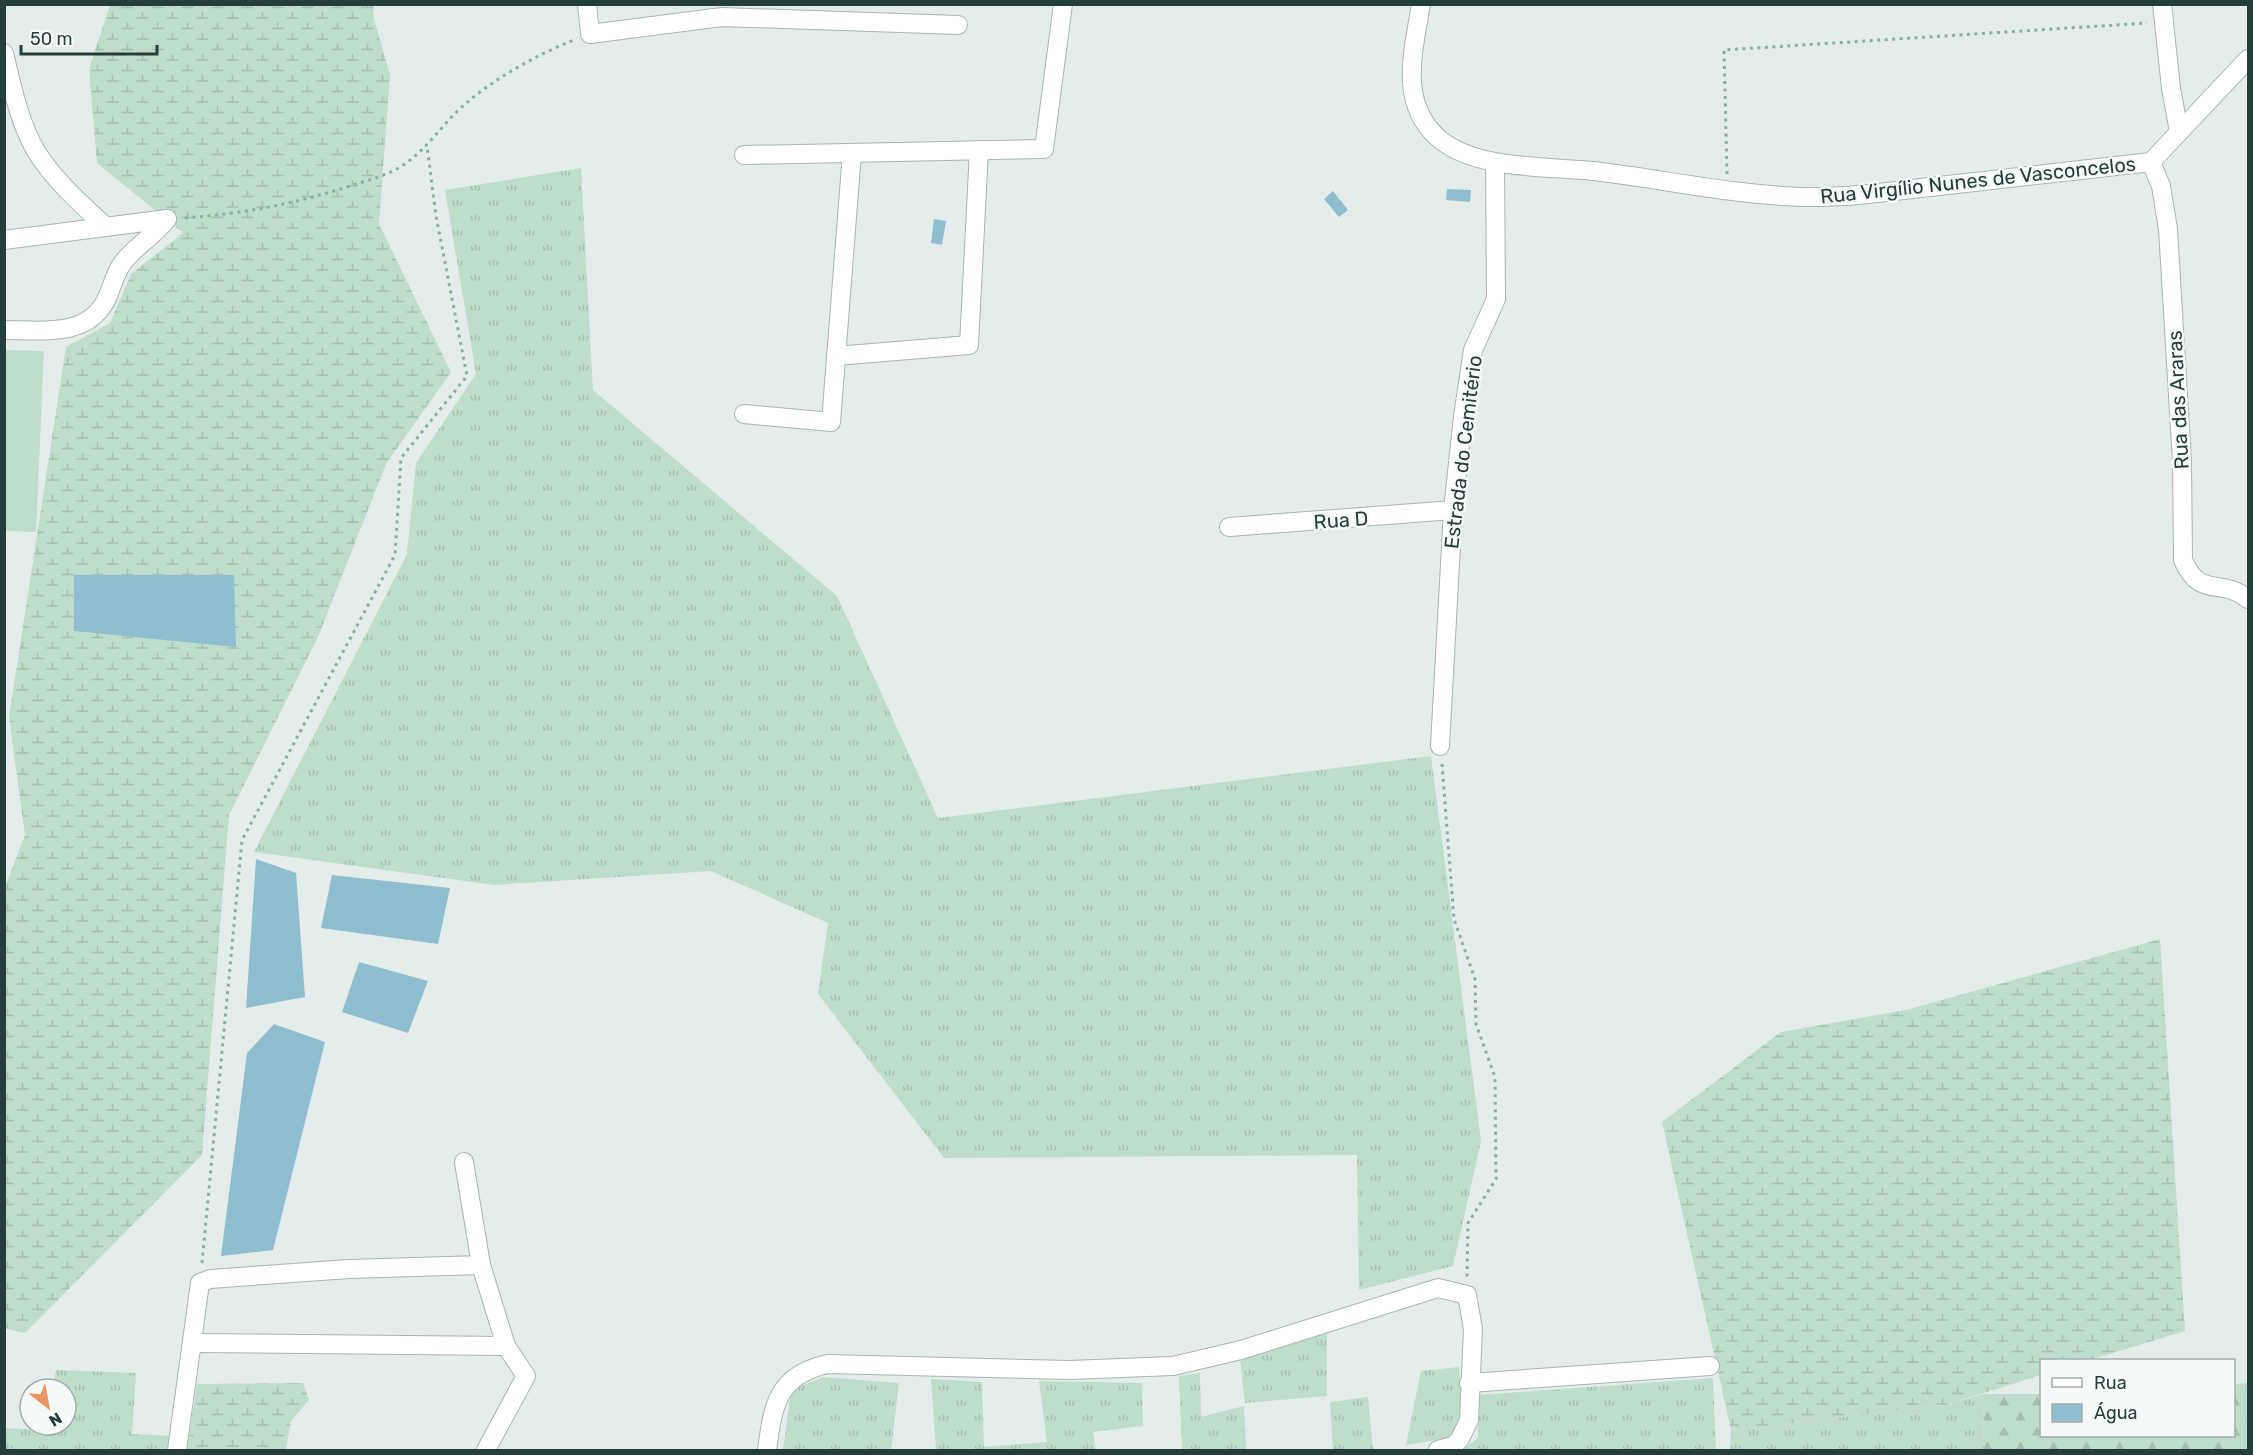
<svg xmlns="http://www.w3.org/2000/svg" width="2253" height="1455" font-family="Rubik,sans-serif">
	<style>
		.grass { fill: url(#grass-tufts) }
		.forest { fill: url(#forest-firs) }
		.wetland { fill: url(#wetland-marsh) }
		.pitch { fill: #bfddcb }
		.water { fill: #8fbed0 }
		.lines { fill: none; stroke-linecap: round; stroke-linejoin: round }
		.minor-casing { stroke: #a7b5b2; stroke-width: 20 }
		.path { stroke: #86b0a7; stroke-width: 3; stroke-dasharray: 3 4.5; stroke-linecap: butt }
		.minor { stroke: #fff; stroke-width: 18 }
		.labels { text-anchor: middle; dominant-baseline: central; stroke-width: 5; stroke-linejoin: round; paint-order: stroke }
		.street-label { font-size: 20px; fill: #243f3b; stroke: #f5faf8 }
	</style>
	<defs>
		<pattern id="grass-tufts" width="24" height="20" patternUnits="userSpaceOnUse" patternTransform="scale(1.5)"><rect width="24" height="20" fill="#bfddcb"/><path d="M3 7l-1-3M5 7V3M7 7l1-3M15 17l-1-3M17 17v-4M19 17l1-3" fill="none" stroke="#a4bfaf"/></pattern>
		<pattern id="forest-firs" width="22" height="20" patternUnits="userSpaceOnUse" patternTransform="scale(1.5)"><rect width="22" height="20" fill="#bfddcb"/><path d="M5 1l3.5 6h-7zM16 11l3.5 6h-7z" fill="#a4bfaf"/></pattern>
		<pattern id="wetland-marsh" width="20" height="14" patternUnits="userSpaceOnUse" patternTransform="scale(1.5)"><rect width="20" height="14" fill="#bfddcb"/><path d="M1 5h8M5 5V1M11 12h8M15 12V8" fill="none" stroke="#a4bfaf"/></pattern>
	</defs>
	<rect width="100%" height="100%" fill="#e5edea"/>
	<g class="grass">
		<polygon points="581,168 593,390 837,596 938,818 1431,756 1481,1141 1453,1266 1359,1290 1357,1155 944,1158 818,994 828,923 711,871 494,885 254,852 407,554 416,463 476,374 445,190"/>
		<polygon points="1327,1332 1327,1396 1245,1403 1240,1359"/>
		<polygon points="1459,1367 1464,1420 1449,1438 1406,1445 1421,1371"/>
		<polygon points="56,1370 136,1373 132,1434 172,1436 170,1450 5,1450 4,1428 46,1430 47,1425 66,1425 66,1389 53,1389"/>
		<polygon points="1200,1373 1201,1417 1244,1406 1246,1450 1182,1450 1179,1376"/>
		<polygon points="823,1377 899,1383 891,1450 783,1450 791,1390"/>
		<polygon points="1713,1378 1716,1450 1463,1450 1478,1438 1478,1395"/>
		<polygon points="931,1379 982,1382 984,1447 1047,1442 1039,1381 1142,1383 1143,1426 1093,1432 1096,1450 936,1450"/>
		<polygon points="1983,1394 1984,1450 1730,1450 1731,1430 1945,1405"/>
		<polygon points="1368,1397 1373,1450 1333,1450 1330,1402"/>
	</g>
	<polygon class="forest" points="2248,1383 2248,1450 1984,1450 1983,1394 2041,1394 2042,1436 2234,1436 2234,1384"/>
	<g class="wetland">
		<polygon points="110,5 374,5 373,15 390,75 379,224 451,372 386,464 318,637 229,815 202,1155 25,1333 4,1328 4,890 25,835 9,717 66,347 110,323 131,274 183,233 97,163 89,69"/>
		<polygon points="2160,939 2185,1331 2090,1360 2042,1360 2041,1375 1945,1405 1731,1430 1662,1122 1781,1032 1906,1010"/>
		<polygon points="303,1383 309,1400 291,1421 286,1450 187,1450 197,1384"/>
	</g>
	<polygon class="pitch" points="5,350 44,351 36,532 5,531"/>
	<g class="water">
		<polygon points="1447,189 1471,190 1470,202 1446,200"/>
		<polygon points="1333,191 1348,210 1339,217 1324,199"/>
		<polygon points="934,219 946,221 942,245 931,243"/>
		<polygon points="74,575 234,575 236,647 74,631"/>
		<polygon points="256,859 296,873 305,997 246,1008"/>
		<polygon points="332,875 450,888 438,944 321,928"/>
		<polygon points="359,962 428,981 408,1033 342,1012"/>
		<polygon points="274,1024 325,1042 273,1250 221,1256 247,1053"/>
	</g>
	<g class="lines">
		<defs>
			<g id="minor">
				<polyline points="587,4 590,34 722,17 958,25"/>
				<path d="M1421 4C1414 49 1398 101 1437 137 1473 170 1545 166 1593 171 1663 179 1733 195 1804 197 1852 198 1900 190 1948 185 2016 177 2083 170 2151 162L2248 59"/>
				<polyline points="2162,4 2171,88 2179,132"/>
				<path d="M4 53C12 86 19 122 36 151 53 179 81 204 105 226"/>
				<polyline points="744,155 1044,149 1063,4"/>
				<path d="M2151 162 2161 186 2168 229 2182 462 2183 560C2200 600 2221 577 2248 599"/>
				<polyline points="4,240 167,219"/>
				<path d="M4 330C39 330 85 338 105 302 112 289 114 273 124 261 137 245 154 236 167 219"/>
				<polyline points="836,356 969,345 979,150"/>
				<polyline points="744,414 831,422 852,153"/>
				<polyline points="1229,527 1453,510"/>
				<polyline points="1440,746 1453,510 1463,416 1473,350 1496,299 1495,162"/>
				<polyline points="481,1265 506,1346 526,1376 486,1450"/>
				<polyline points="193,1343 506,1346"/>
				<polyline points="1469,1383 1710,1366"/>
				<polyline points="177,1450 200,1283 210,1279 349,1269 481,1265 464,1162"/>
				<path d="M767 1450C773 1405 777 1375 828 1364L1069 1370 1173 1366 1241 1350 1438 1288 1467 1295 1473 1329 1469 1420 1460 1439 1453 1446 1438 1450"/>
			</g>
		</defs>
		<use href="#minor" class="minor-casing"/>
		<g class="path">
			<polyline points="1727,174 1724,50 2147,23"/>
			<path d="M185 218C246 213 289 205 347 187 367 180 389 176 406 163 429 147 443 123 464 105 495 78 536 55 574 40"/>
			<polyline points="1442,764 1454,919 1475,979 1476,1024 1495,1077 1496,1179 1468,1223 1467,1278"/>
			<polyline points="202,1263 242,840 395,555 401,458 467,376 436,216 427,146"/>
		</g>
		<use href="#minor" class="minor"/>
	</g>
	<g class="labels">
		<g class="street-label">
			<text transform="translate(1978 180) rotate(-6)">Rua Virgílio Nunes de Vasconcelos</text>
			<text transform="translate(2178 400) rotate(-93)">Rua das Araras</text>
			<text transform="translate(1463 452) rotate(-83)">Estrada do Cemitério</text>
			<text transform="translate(1341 520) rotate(-4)">Rua D</text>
		</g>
	</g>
	<rect width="2253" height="1455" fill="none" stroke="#243f3b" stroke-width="12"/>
	<rect x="2040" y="1359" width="195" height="78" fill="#f5faf8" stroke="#a1afac" stroke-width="1.5"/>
	<rect x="2052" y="1378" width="30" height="9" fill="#ffffff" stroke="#a1afac" stroke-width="1.5"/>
	<text x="2094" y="1389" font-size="18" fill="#243f3b">Rua</text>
	<rect x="2052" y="1404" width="30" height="18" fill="#8fbed0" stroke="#a1afac" stroke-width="1.5"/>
	<text x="2094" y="1419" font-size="18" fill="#243f3b">Água</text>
	<g transform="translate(48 1407) rotate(149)"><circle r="28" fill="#f5faf8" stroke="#a1afac" stroke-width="1.5"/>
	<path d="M0-4.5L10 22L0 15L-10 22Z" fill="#ec9564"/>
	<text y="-9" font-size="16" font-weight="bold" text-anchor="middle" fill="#243f3b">N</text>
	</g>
	<path d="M21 45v9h136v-9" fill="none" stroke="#243f3b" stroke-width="3"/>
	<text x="30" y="45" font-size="18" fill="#243f3b" stroke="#f5faf8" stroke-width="4.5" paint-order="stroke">50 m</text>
</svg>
